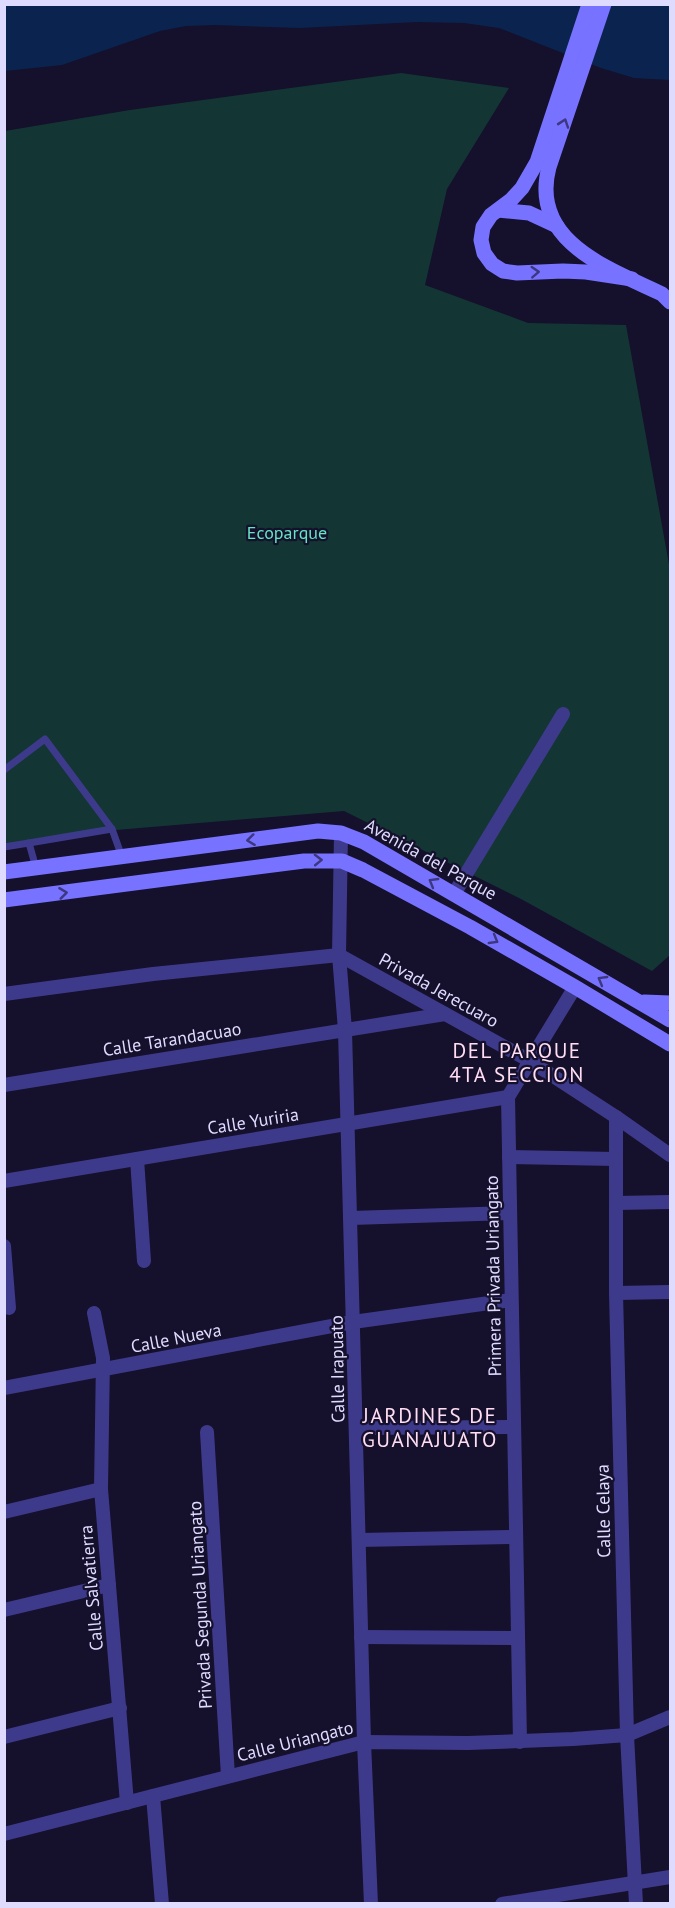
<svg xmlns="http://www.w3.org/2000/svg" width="675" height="1908" font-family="'PT Sans',sans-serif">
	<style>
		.green { fill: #133635 }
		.water { fill: #0b244f }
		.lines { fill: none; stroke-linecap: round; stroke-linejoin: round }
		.lane { stroke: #3e3a8b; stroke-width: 7 }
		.street { stroke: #3e3a8b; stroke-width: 14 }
		.secondary { stroke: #7772ff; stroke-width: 15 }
		.oneway { stroke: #3c3780 }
		.labels { text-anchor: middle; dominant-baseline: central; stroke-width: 4.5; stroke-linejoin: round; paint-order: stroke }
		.park-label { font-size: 18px; fill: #62e4c5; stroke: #15102b }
		.street-label { font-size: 18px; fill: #dfdbff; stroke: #15102b }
		.quarter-label { font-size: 21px; letter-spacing: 1.5px; fill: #ffddf2; stroke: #15102b }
	</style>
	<rect width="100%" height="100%" fill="#15102b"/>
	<polygon class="green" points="401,73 509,88 447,189 425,285 528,323 626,325 670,570 670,955 652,971 521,899 344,811 80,833 5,844 5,131 130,110"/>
	<polygon class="water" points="5,5 670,5 670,80 634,78 601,68 499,28 464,23 417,22 300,28 215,25 186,26 160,31 62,65 5,71"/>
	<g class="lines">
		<g class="lane">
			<polyline points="4,770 45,739 112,829 122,857"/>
			<polyline points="29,843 112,829"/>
			<polyline points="4,847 29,843 36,868"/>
		</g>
		<g class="street">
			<polyline points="341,833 339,955 345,1030 364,1742 371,1904"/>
			<polyline points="454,894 563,714"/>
			<polyline points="4,994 153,974 339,955 530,1061 616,1117 670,1155"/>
			<polyline points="4,1085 445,1014"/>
			<polyline points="508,1097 520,1742"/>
			<polyline points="508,1097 575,987"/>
			<polyline points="616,1117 616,1293 627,1735 636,1904"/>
			<polyline points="509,1157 616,1159"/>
			<polyline points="137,1159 144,1261"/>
			<polyline points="4,1181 508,1097"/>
			<polyline points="616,1203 670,1202"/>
			<polyline points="351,1218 510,1213"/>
			<polyline points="4,1246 9,1308"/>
			<polyline points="616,1293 670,1292"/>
			<polyline points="94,1313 103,1358 101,1489 127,1803"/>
			<polyline points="4,1388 353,1322 511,1300"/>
			<polyline points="356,1428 514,1427"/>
			<polyline points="207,1432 228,1776"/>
			<polyline points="4,1512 101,1489"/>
			<polyline points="359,1540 516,1537"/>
			<polyline points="4,1610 109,1585"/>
			<polyline points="361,1637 518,1638"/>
			<polyline points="4,1737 120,1708"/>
			<polyline points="153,1796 162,1904"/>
			<polyline points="4,1834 364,1742 468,1743 573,1739 627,1735 670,1717"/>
			<polyline points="502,1904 670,1877"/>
		</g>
		<g class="secondary">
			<polyline points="589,4 537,162 522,188 511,200 491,215 483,227 481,240 484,253 492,264 503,271 517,273 563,271 586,272 632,279"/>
			<path d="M604 4 549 167C529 242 610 269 662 294L670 302"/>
			<polyline points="498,210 529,213 557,226"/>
			<polyline points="4,872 318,831 341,833 364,842 670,1020"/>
			<polyline points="4,900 304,861 342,861 363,870 470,927 575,987 670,1044"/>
			<polyline points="644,1002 670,1003"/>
		</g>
	</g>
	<defs><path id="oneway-chevron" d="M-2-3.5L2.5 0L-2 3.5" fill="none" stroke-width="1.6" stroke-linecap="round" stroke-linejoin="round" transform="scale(1.5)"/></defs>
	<g class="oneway">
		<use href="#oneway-chevron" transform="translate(564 123) rotate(-71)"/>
		<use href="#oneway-chevron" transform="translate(535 272) rotate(-3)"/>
		<use href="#oneway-chevron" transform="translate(251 840) rotate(173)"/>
		<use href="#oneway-chevron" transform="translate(318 860) rotate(-1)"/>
		<use href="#oneway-chevron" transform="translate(433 882) rotate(-150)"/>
		<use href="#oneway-chevron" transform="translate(63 893) rotate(-7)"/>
		<use href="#oneway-chevron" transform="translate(494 940) rotate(30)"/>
		<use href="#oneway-chevron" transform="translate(602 980) rotate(-150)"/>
	</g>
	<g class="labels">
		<g class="park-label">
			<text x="287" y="532">Ecoparque</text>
		</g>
		<g class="street-label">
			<text transform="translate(431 859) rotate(29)">Avenida del Parque</text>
			<text transform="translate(439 990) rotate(29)">Privada Jerecuaro</text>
			<text transform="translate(172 1039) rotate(-9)">Calle Tarandacuao</text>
			<text transform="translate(253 1121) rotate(-9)">Calle Yuriria</text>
			<text transform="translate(493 1276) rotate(-91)">Primera Privada Uriangato</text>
			<text transform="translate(176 1338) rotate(-11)">Calle Nueva</text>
			<text transform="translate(337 1369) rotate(-91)">Calle Irapuato</text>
			<text transform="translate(603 1511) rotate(-91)">Calle Celaya</text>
			<text transform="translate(91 1588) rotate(-95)">Calle Salvatierra</text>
			<text transform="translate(200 1605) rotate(-93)">Privada Segunda Uriangato</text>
			<text transform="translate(295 1741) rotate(-14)">Calle Uriangato</text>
		</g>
		<g class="quarter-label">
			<text x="517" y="1050">DEL PARQUE<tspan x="517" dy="24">4TA SECCION</tspan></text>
			<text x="430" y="1415">JARDINES DE<tspan x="430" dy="24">GUANAJUATO</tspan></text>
		</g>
	</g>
	<rect width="675" height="1908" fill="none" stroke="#dfdbff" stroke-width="12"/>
</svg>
